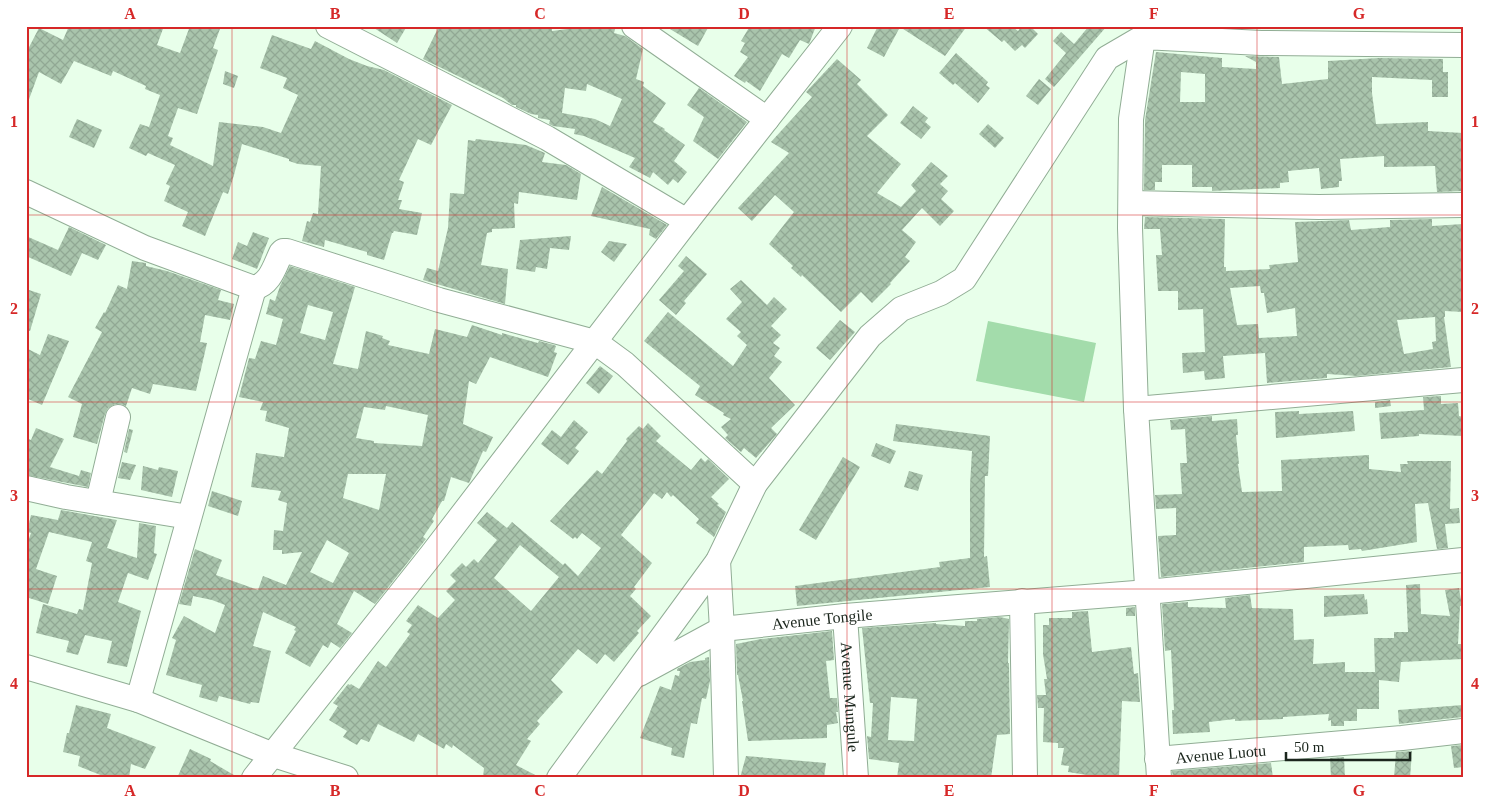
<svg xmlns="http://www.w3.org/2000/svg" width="1489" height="804" font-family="Georgia,serif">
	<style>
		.grass { fill: #a3dcab }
		.building { fill: url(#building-cross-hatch); fill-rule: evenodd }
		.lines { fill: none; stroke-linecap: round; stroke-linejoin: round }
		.minor-casing { stroke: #91ad95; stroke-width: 26 }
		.minor { stroke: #fff; stroke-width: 24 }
		.grid { fill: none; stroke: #d62828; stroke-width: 1; stroke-opacity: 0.55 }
		.labels { text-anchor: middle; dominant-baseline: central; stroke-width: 5; stroke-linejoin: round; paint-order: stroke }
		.street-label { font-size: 16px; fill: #1b261d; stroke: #fff }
		.neatline { fill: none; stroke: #d62828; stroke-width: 2 }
		.grid-label { font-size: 16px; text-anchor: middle; font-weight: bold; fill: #d62828 }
	</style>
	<defs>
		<pattern id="building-cross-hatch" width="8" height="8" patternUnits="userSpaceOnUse" patternTransform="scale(1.25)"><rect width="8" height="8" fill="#a9c4ac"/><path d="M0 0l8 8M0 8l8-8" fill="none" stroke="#91a894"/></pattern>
	</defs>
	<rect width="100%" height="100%" fill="#e8ffea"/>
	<polygon class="grass" points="988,321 1096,343 1084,402 976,381"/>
	<g class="building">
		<polygon points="69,26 164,26 157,45 180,53 190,26 221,26 213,48 218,50 197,114 178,108 168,136 173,138 170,145 213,166 219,122 263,127 281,133 298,95 283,88 287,78 260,68 272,35 311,49 315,41 349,59 367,66 384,70 452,105 431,145 418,139 399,180 404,182 398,200 402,200 399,209 422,213 417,235 394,231 393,233 392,233 384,260 367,255 367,252 325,240 324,247 302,241 307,221 310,222 313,213 318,214 321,166 298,164 289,161 289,159 242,144 234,175 228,194 223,192 205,236 182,226 188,212 164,201 170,186 166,184 175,165 148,153 146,156 129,148 140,124 149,127 160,95 145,89 146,86 113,71 111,76 74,61 61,84 39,72 28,102 26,101 26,53 39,28 63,40"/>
		<polygon points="371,26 407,26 397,43"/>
		<path d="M439 26H552V31L575 28V26H616L614 33 625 36 643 49 636 79 644 82 643 86 666 103 653 122 665 129 664 130 685 145 674 161 687 172 678 183 673 179 668 185 653 172 650 178 629 167 635 158 584 136 574 134 575 129 553 126 549 124 550 120 538 118V115L531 114 516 107V105H512L503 98 423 59ZM587 84 622 99 610 126 595 119 562 113 565 88 586 91Z"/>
		<polygon points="665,26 709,26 698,46"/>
		<polygon points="750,26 816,26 809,44 800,40 789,58 782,54 760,91 746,81 745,83 734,76 748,57 740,52 745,43 741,41"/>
		<polygon points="878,26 967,26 945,56 900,27 884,57 867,48"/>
		<polygon points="983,26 1015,26 1014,28 1018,31 1022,26 1030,26 1038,34 1025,48 1022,45 1015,51 1004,40 1002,42"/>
		<polygon points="1089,26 1107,26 1054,87 1045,79 1066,53 1053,41 1061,32 1074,44"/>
		<path d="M1156 52 1222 58V67L1256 69V62L1245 56 1279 57 1282 84 1328 79V61L1379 58 1443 59V72H1448V97H1432V80L1372 77V93L1376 124 1428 122V131L1463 133V191L1437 192 1435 166 1384 167V156L1340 159 1342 181H1339V187L1321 189 1319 168 1288 171 1289 182 1280 183V188L1212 191V187H1192V165H1162V182H1155V190H1144L1145 120ZM1181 72 1205 74V102H1180Z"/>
		<polygon points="956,53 988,82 986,85 990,88 978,103 955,83 953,85 939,73"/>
		<polygon points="837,59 861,80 857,84 888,115 867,136 901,164 877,193 901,207 916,191 911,185 931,162 948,176 940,184 948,191 941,199 954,211 940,226 922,208 902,230 916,242 905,257 910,261 890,283 891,284 872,303 861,292 841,312 802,275 801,277 791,268 793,266 769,244 794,212 775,195 752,221 738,208 789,153 771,142 812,97 806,92"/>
		<polygon points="225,71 238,76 234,88 223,84"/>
		<polygon points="1039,79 1051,89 1038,105 1026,96"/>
		<polygon points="699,88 747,122 718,159 693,141 704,117 687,105"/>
		<polygon points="913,106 928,118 925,122 931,127 921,139 900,123"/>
		<polygon points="77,119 102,130 94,148 69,137"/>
		<polygon points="988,124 1004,138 995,148 979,134"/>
		<polygon points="476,139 526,145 545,153 542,162 566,165 581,174 577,200 519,192 518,204 514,203 515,228 492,229 492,232 487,233 481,265 508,269 505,304 423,280 427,268 438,271 448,228 450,193 464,194 468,140 475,141"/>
		<polygon points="602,187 667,225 656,239 649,235 650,229 591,216"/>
		<path d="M1145 217 1225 219 1224 267H1226V271L1270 269 1269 265 1298 262 1295 222 1349 220 1351 230 1390 227V220L1432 219V226L1463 224V312L1445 311V317H1444L1451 367 1357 376 1327 374V378L1267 383 1265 353 1223 356 1225 378 1205 380 1204 371 1183 373 1182 353 1205 352 1203 309 1178 310V291H1158L1156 255H1162L1160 229H1144ZM1260 286 1261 293H1264L1267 313 1295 308 1297 336 1259 338 1258 324 1237 325 1230 288ZM1435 317 1436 341 1432 342 1433 349 1404 354 1397 320Z"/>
		<polygon points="69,227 106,245 98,260 82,253 71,276 26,256 26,236 58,250"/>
		<polygon points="253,232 269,238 257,269 232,259 238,242 247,246"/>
		<polygon points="571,236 569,250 550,248 547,269 536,267 535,272 516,269 520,240"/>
		<polygon points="609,241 627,244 614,262 601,252"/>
		<polygon points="686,256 707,274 684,301 686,303 676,315 659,300 684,271 678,266"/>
		<polygon points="132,261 146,263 146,266 167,271 221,290 218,300 234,304 230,320 205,315 200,342 207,343 196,391 153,384 150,394 132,388 126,406 121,404 115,404 108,408 105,414 97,444 73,437 82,404 68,397 102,332 95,328 104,312 105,313 118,285 127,289"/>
		<path d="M290 266 355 287 333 364 358 369 366 331 383 336 382 338 390 341 388 345 429 354 435 329 467 337 472 325 502 335V333L538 343 539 341 554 345 556 346 554 352 557 353 548 377 490 357 476 384 469 381 463 424 493 437 486 452 483 451 469 483 451 477 444 501H442L432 519 434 521 423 537 426 539 375 604 354 591 337 624 352 633 340 648 331 642 328 648 323 645 310 667 285 653 296 631 294 630 296 627 263 612 253 646 271 651 259 703 251 702 250 704 219 696 217 702 199 697 202 685 166 675 176 640 172 638 184 616 215 633 225 605 212 600 193 596 191 606 179 604 195 549 222 560 216 575 258 590 263 576 286 585 302 552 282 554V550H273L274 530 283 531 287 503 278 500 281 491 251 487 256 453 284 457 289 428 265 421 267 411 260 410 263 402 239 397 249 358 255 359 261 341 276 345 283 319 266 314 270 299 275 301 280 286ZM308 305 333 312 325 340 300 333ZM386 406 428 415 422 446 374 443V441L356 438 364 407 385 410ZM348 474H386L379 510 343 498ZM327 540 349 553 333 583 310 572Z"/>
		<polygon points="741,280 767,305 774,297 787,309 771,326 781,335 773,343 780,348 774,356 782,362 769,378 795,405 771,428 777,434 756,458 744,448 741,452 725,438 728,435 721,427 731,419 723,415 724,413 695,395 700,386 644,341 668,312 733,366 747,345 737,336 741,332 726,319 742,302 730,289"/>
		<polygon points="26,289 41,294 30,331 26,330"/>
		<polygon points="840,320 855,332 830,360 816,348"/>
		<polygon points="48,334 69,341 42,405 26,398 26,348 40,355"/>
		<polygon points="600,366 613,376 599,394 586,383"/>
		<polygon points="1441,396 1441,404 1458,403 1459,416 1463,417 1463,436 1419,434 1419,436 1381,439 1379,413 1424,410 1423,397"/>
		<polygon points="1390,400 1391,406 1375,408 1375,402"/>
		<polygon points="1299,411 1299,414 1353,411 1355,431 1276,438 1275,412"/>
		<polygon points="1212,416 1212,421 1237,419 1238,435 1236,435 1239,464 1238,464 1242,492 1282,491 1281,460 1369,455 1369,469 1401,472 1400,464 1408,464 1407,461 1451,461 1450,509 1459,508 1460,523 1445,524 1448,548 1437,549 1428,503 1415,504 1417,542 1362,551 1361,549 1349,550 1348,545 1304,547 1304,562 1161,577 1158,536 1176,535 1176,508 1156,509 1155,495 1182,494 1180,463 1187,463 1185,429 1171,430 1170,420"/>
		<polygon points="574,420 588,432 575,448 579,451 568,465 541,444 552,430 561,437"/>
		<path d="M648 423 661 436 656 441 691 470 701 458 705 462 708 459 729 479 711 497 719 504 717 505 726 512 714 537 696 523 699 519 673 495 671 497 667 492 662 499 654 493 621 535 652 563 634 587 636 589 630 596 651 616 637 631 639 633 614 662 605 654 597 664 578 649 551 680 563 692 537 721 540 724 527 739 531 741 516 765 541 778H483L484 768 453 745 452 748 446 744 444 749 418 734 414 742 378 724 369 742 361 739 357 745 343 737 347 731 329 720 338 706 333 703 348 684 350 685 351 684 359 689 378 661 386 667 410 634 407 632 412 625 406 621 418 605 438 618 455 600 446 591 456 581 450 575 462 563 466 567 474 559 478 563 497 540 477 523 487 512 507 528 512 522 563 565 565 563 578 576 601 548 582 533 577 539 575 537 573 539 550 521 597 470 602 474 627 441 626 439 639 426 643 429ZM520 545 559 577 531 611 494 578Z"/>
		<polygon points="896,424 990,436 988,476 985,476 984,557 987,556 990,587 797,606 795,586 940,567 939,562 970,558 970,485 972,451 893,441"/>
		<polygon points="36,428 64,439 50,467 79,476 81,470 91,473 88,487 26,475 26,438 31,440"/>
		<polygon points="129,429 133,430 127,453 124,452"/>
		<polygon points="876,443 896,451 890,464 871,456"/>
		<polygon points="843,457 860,467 816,540 799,530"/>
		<polygon points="122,462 136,465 130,480 118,478"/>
		<polygon points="143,466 158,470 159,467 178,471 172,497 141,490"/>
		<polygon points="909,471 923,475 918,491 904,487"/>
		<polygon points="212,491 242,501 238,516 208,506"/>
		<polygon points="61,510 117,520 107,548 137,558 139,523 156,526 154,553 157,554 148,580 128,573 118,602 141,611 127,667 107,663 112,641 85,635 78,655 66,652 69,641 36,633 43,604 77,614 79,609 83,610 92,563 86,561 92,542 49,532 36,569 57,576 48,604 26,597 26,547 31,533 27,532 31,515 58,520"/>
		<polygon points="1420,584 1421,614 1450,616 1445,590 1459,588 1462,606 1460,606 1458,644 1463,644 1463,659 1401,662 1399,682 1379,680 1379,709 1357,709 1357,721 1344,721 1344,726 1331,726 1331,720 1328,721 1329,714 1283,717 1283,719 1235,721 1235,719 1209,722 1210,732 1173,734 1172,710 1174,710 1171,650 1165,651 1162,604 1188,602 1188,607 1226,608 1225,598 1250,595 1252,608 1293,609 1294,640 1314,639 1313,664 1345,662 1345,672 1375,672 1374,638 1394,638 1394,632 1408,632 1406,585"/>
		<polygon points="1364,594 1365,600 1367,599 1368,614 1324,617 1324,596"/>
		<polygon points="1135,607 1135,616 1126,616 1126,608"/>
		<polygon points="1088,611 1092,652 1131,647 1134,674 1138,673 1140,702 1122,701 1119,778 1106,778 1068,772 1069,766 1061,765 1064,748 1058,748 1058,743 1043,742 1044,708 1038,708 1037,695 1046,695 1044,679 1047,679 1043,654 1043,625 1049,625 1049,618 1072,618 1072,612"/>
		<path d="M1000 617 1009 619 1008 663H1009L1010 734 997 735 991 778H897L899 763 869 759 867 736 871 737 873 703H870L862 628 936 623V624L965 626V621H977V619ZM891 697 917 699 914 741 888 740Z"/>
		<polygon points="832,631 834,660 826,661 830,698 837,698 838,712 836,712 838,723 827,725 827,738 748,741 742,701 743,701 738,675 737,675 736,644 761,639"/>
		<polygon points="709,657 710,681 706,699 702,698 697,724 691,723 684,758 671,755 672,748 640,738 660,686 671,690 675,675 679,676 680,671 677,671 677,669 690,662 705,660 705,658"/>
		<polygon points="76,705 111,714 107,728 156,747 145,769 131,764 129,778 108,778 78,766 80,756 63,752 67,733 69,733"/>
		<polygon points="1463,705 1463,717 1399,724 1398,710"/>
		<polygon points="1463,745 1463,767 1454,768 1451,746"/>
		<polygon points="190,749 211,759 210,761 239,778 177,778"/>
		<polygon points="1412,751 1410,778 1394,778 1396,752"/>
		<polygon points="746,756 826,763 824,778 740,778"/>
		<polygon points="1344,757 1345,778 1331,778 1330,758"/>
		<polygon points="1271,763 1273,778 1173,778 1172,771"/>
	</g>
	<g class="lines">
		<defs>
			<g id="minor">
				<polyline points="328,26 547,138 687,221"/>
				<polyline points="634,26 767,119"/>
				<path d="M26 192 145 248 254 288C270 284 274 268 281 253L283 251H287L439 300 595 342 625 364 755 484"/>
				<polyline points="1131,203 1319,207 1463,205"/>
				<polyline points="1136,409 1463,380"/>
				<polyline points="26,488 66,497 189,517"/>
				<polyline points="98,502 118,417"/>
				<polyline points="718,561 722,629 726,778"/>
				<polyline points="1022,601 1025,778"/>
				<path id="s1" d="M845 616 856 778"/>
				<polyline points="26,667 138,700 271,754 346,778"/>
				<path id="s2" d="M639 674 722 629 845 616 1148 592 1463 560"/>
				<polyline points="138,700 254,288"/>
				<path id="s3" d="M1157 759 1402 738 1463 731"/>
				<polyline points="254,778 432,554 687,221 840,26"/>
				<polyline points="559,778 718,561 755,484 870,336 901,309 941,293 964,279 1107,58 1143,37 1146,28"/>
				<polyline points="1159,778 1136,409 1130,228 1131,119 1143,37 1261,43 1463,45"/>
			</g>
		</defs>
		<use href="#minor" class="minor-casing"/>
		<use href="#minor" class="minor"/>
	</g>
	<path class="grid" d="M232 26V778M437 26V778M642 26V778M847 26V778M1052 26V778M1257 26V778M26 215H1463M26 402H1463M26 589H1463"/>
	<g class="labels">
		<g class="street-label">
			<text stroke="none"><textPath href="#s2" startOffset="195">Avenue Tongile</textPath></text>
			<text stroke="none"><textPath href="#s1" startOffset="81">Avenue Mungule</textPath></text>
			<text stroke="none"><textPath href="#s3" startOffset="64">Avenue Luotu</textPath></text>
		</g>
	</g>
	<rect width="1489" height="804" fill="none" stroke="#ffffff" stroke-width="55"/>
	<path d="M1286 752v8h124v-8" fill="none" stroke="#1b261d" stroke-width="2.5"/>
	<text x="1294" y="752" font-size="15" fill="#1b261d" stroke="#ffffff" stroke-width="4" paint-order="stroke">50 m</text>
	<rect x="28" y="28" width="1434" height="748" class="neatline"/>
	<g class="grid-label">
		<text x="130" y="19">A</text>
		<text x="335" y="19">B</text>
		<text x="540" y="19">C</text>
		<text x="744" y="19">D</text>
		<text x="949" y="19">E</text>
		<text x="1154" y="19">F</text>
		<text x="1359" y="19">G</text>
		<text x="14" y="127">1</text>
		<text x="1475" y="127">1</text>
		<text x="14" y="314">2</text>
		<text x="1475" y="314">2</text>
		<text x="14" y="501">3</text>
		<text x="1475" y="501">3</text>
		<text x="14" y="689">4</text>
		<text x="1475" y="689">4</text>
		<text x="130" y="796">A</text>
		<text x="335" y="796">B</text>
		<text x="540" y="796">C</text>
		<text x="744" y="796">D</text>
		<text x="949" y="796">E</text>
		<text x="1154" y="796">F</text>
		<text x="1359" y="796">G</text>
	</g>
</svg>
